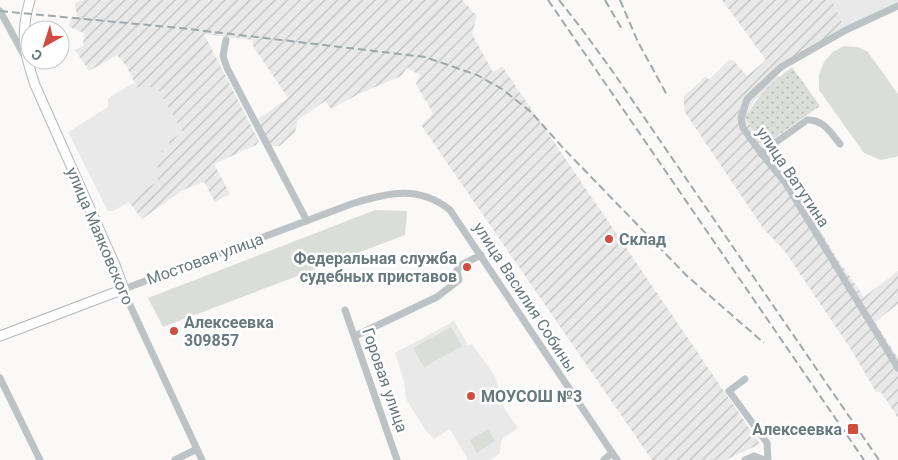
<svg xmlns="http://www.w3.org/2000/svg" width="898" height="460" font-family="Roboto,sans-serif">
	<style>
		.built { fill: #e8e9e8 }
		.industrial { fill: url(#industrial-furrows) }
		.grass { fill: url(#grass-dots) }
		.park { fill: #dbded8 }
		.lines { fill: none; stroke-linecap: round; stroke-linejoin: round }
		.major-casing { stroke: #b3b9bb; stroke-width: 11 }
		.minor { stroke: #bdc3c5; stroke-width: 7 }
		.major { stroke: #fff; stroke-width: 9 }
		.rail { stroke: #a0a8ab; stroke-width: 2; stroke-dasharray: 8 4; stroke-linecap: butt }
		.poi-dot { fill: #d04d42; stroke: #fff; stroke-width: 2 }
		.labels { text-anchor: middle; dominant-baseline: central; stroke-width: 5; stroke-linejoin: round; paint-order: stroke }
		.street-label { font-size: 16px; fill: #67797f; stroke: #fff }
		.poi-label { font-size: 16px; font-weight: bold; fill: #67797f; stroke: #fff; text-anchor: start }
	</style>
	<defs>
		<pattern id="industrial-furrows" width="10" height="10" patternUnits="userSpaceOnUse" patternTransform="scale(1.25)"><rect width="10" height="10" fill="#e8e9e8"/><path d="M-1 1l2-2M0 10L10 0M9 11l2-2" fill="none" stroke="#c0c2c1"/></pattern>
		<pattern id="grass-dots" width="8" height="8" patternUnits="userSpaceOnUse" patternTransform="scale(1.25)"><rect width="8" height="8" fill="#dbded8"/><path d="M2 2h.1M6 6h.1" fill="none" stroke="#b5b9b4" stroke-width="1.8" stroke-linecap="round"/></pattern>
	</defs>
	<rect width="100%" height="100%" fill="#faf9f8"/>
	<g class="built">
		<polygon points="832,0 898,0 898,3 846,30"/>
		<polygon points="134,83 137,88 148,83 159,91 183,133 168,141 170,147 161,151 163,155 159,181 139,192 129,202 113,211 108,211 68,132 108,107 108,98"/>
		<polygon points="454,321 468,345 472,344 495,376 505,410 518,428 503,438 501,442 500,453 491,460 468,460 450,429 434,439 426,431 406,399 404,381 395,353"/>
	</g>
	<g class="industrial">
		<polygon points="82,0 462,0 477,16 472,34 493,72 502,66 760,444 726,460 652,460 421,125 433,114 416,84 420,75 407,68 401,76 359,94 331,109 325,101 298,120 295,132 280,146 271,146 255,121 288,98 253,46 253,40 204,34 259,141 256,145 214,164 230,194 215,202 204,182 183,190 142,219 129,202 139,192 159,181 155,175 160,171 153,160 163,155 161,151 170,147 168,141 183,133 159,91 152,89 148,83 137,88 127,67 117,55 89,71 75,50 83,46 84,33 69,27 71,18 77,18 75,3"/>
		<polygon points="722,0 832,0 847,33 777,73 779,77 754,101 746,118 762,147 794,186 836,257 864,297 898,271 898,304 875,322 898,358 898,418 881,392 876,392 852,351 784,250 763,228 684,111 684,96 706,76 709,80 729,60 734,61 747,76 766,60"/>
	</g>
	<path class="grass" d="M792 67 820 106 762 147 746 118C757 95 772 82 792 67Z"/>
	<g class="park">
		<polygon points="844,46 858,47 868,52 898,94 898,156 896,157 881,160 864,153 819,90 819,75 824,62 833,52"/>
		<polygon points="375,210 407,211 405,235 163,327 148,298"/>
		<polygon points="451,327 462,346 424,367 413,348"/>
		<polygon points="488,429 495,441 477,453 470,440"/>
	</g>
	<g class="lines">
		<defs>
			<path id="major" d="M0 336 124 289 115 265 35 85C24 53 20 33 30 0"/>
		</defs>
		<use href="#major" class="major-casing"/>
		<g class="minor">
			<polyline points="898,6 846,30 781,67 747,99 741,118 743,128 761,153 785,182 898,368"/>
			<polyline points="0,11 25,57"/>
			<polyline points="226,40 223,56 227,68 307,221"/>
			<path d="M761 153 807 120C823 119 831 133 840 144"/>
			<polyline points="345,310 397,460"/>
			<polyline points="355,336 437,297 459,280 457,270 463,264 481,255"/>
			<polyline points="0,378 40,460"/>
			<polyline points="745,379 729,391 767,443 768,460"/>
			<polyline points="175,460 197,449"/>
			<path d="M202 460 129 303 124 289 354 203C390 193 418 185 450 210L617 460"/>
			<polyline points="604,460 612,453"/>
			<polyline points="745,460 754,456 765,460"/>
		</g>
		<use href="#major" class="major"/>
		<g class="rail">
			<polyline points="548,0 864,460"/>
			<polyline points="559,0 581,28 613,72 879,460"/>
			<polyline points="605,0 623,31"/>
			<polyline points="620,0 638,42 667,95"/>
			<polyline points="0,11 180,28 425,57 477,75 502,89 531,112 565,150 687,276 764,343"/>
		</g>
	</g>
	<g class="poi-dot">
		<circle cx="609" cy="239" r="5"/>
		<circle cx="467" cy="267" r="5"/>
		<circle cx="174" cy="331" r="5"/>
		<circle cx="471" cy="396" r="5"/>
		<rect x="847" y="423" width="12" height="12" rx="2.5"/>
	</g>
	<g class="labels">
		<g class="street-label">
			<text transform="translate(793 177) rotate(56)">улица Ватутина</text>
			<text transform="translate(100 236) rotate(67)">улица Маяковского</text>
			<text transform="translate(205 259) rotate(-20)">Мостовая улица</text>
			<text transform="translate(525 297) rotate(57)">улица Василия Собины</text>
			<text transform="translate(385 380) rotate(71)">Горовая улица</text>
		</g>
		<g class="poi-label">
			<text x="619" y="239">Склад</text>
			<text x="457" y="258" text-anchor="end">Федеральная служба<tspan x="457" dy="18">судебных приставов</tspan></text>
			<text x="184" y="322">Алексеевка<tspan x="184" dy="18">309857</tspan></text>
			<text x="481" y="396">МОУСОШ №3</text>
			<text x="842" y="429" text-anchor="end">Алексеевка</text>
		</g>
	</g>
	<g transform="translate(45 45) rotate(219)"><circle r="24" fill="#ffffff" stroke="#c2c9cc"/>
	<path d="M0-4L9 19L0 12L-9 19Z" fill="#d04d42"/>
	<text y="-8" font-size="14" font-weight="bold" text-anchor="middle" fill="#67797f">С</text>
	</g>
</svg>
